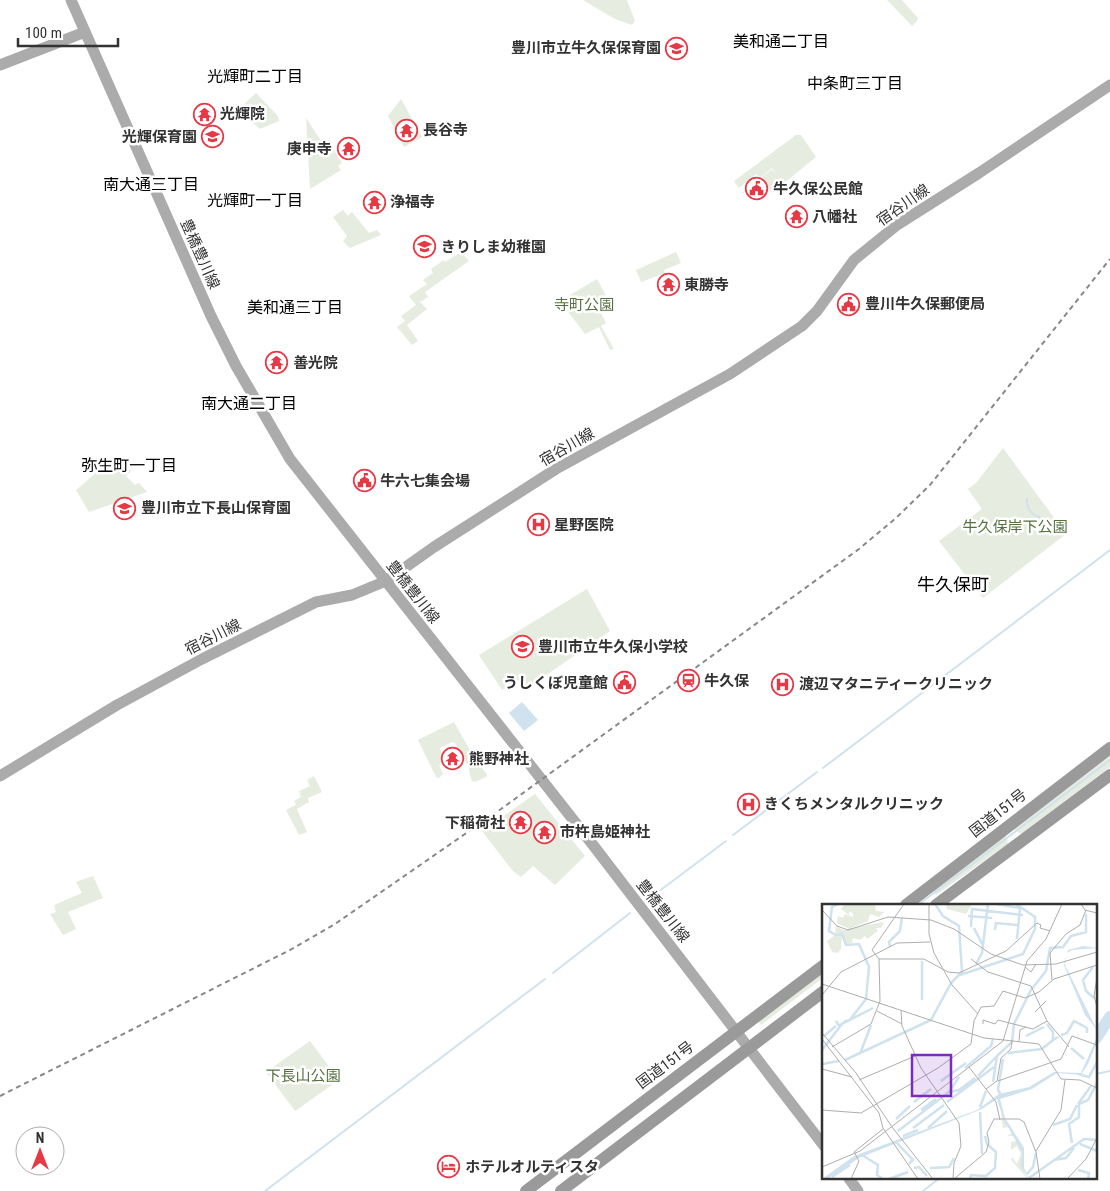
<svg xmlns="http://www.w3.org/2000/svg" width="1110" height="1191" font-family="'Roboto Condensed','Noto Sans JP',sans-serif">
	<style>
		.green { fill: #e6ecdf }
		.water { fill: #cfe2ee }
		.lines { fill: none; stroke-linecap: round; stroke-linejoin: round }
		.stream { stroke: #cfe2ee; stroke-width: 2 }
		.river { stroke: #cfe2ee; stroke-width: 12 }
		.major { stroke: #ababab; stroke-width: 11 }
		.highway { stroke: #9a9a9a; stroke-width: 12 }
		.rail { stroke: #888; stroke-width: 2; stroke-dasharray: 5 4; stroke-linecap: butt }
		.labels { text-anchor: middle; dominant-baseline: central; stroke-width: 5; stroke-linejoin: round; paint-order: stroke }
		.poi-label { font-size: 15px; font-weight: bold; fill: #333; stroke: #fff; text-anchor: start }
		.street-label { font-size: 15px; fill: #333; stroke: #fff }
		.park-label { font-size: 15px; fill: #56703f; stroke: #fff }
		.neighbourhood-label { font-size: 16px; fill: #000; stroke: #fff }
		.quarter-label { font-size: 18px; fill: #000; stroke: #fff }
		.inset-river { fill: none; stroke: #cfe2ee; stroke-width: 2.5 }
		.inset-road { fill: none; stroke: #adadad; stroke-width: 1 }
		.view { fill: #7b2cbf; fill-opacity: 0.15; stroke: #7b2cbf; stroke-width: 2.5 }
		.inset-edge { fill: none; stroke: #333; stroke-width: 2.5 }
	</style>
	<rect width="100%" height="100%" fill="#fff"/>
	<g class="green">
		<polygon points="583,0 627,0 635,21 632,25 615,19"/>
		<polygon points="887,0 902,0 918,18 917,21 912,26"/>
		<polygon points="256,93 278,116 279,121 260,129 238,110"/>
		<polygon points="401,99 422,137 404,147 388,116"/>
		<polygon points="306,118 324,145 329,142 342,163 338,166 341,170 310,189"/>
		<polygon points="796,135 801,135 816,157 772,193 760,179 772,169 779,178 772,168 760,178 756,174 739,188 734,181"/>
		<polygon points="343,210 348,216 352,212 369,233 377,230 381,235 350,248 343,241 347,236 333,217"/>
		<polygon points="461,252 469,261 425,292 428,297 420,302 427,309 407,325 418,341 412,345 397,327 405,321 401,316 416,305 409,296 427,284 423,280 433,273 431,269 444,260 445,262"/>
		<polygon points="676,252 681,263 664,270 665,273 641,282 636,270"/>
		<polygon points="597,279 611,305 600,311 606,323 601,326 614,349 610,350 599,327 585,334 560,301"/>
		<polygon points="1003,448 1066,534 983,598 939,541 982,509 968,489 976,483"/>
		<polygon points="116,456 131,471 126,476 135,485 139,483 147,492 89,512 76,490"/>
		<polygon points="587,589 610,631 526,689 517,680 502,690 479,655"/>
		<polygon points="454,722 476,761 487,774 486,777 475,782 472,781 470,775 469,768 455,743 452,742 440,748 444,762 439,765 443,774 439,778 436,777 418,740"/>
		<polygon points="1110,751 1110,767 1021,834 1014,829"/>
		<polygon points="314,776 322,792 308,798 309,802 297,809 307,832 299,835 286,810 296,805 294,801 301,797 299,791 310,786 307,780"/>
		<polygon points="535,794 585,856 555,885 533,866 521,877 512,870 482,831"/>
		<polygon points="1005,836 1007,838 1008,844 936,895 932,888"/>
		<polygon points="93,876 103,898 68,912 76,929 63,935 50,914 56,912 54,905 82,893 76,882"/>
		<polygon points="824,968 824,977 761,1025 757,1020"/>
		<polygon points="310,1041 339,1080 295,1111 266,1072"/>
	</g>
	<polygon class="water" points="522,702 538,720 524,731 509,713"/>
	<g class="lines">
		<g class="stream">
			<path d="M1027 499C1026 523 1051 511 1050 532"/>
			<polyline points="823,768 1110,550"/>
			<polyline points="733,835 817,772"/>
			<polyline points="650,898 726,841"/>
			<polyline points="918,905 1110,760"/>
			<polyline points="553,973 630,913"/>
			<polyline points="1096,1074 1110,1071"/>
			<polyline points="265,1191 545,979"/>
			<polyline points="923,1191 941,1177"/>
		</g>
		<polyline class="river" points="1096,1038 1110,1017"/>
		<g class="major">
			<polyline points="71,0 211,316 236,366 290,459 593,845 824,1146"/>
			<polyline points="0,65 85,32"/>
			<polyline points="0,776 117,705 202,659 316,602 352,595 386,581 434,547 556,469 730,374 802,326 817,311 854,260 897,225 979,173 1110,85"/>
			<polyline points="848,1177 858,1191"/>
		</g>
		<g class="highway">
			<polyline points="906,905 1110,748"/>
			<polyline points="936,905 1110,775"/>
			<polyline points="526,1191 824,965"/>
			<polyline points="561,1191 824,991"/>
		</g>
		<polyline class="rail" points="0,1096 290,950 335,924 501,809 859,549 896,518 930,485 1110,259"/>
	</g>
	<defs>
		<symbol id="school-ring" viewBox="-11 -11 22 22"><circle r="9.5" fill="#fff" stroke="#e63946" stroke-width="1.5"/><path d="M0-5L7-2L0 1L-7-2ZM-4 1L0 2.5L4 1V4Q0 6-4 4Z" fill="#e63946"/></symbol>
		<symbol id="temple-ring" viewBox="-11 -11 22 22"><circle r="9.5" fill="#fff" stroke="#e63946" stroke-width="1.5"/><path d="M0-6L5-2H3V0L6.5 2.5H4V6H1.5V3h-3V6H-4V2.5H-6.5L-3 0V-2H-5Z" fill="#e63946"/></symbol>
		<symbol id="civic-ring" viewBox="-11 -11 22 22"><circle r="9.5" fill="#fff" stroke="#e63946" stroke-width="1.5"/><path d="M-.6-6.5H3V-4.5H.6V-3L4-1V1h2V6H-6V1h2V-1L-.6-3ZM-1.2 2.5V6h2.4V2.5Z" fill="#e63946"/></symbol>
		<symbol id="hospital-ring" viewBox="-11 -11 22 22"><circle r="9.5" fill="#fff" stroke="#e63946" stroke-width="1.5"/><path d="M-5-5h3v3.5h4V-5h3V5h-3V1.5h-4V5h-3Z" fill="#e63946"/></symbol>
		<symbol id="station-ring" viewBox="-11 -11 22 22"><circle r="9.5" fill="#fff" stroke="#e63946" stroke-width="1.5"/><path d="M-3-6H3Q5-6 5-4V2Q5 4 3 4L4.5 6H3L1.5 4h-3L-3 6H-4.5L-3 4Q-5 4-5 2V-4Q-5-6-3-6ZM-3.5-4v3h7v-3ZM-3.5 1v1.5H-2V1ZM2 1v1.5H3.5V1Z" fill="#e63946"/></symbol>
		<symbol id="hotel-ring" viewBox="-11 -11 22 22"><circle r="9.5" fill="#fff" stroke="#e63946" stroke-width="1.5"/><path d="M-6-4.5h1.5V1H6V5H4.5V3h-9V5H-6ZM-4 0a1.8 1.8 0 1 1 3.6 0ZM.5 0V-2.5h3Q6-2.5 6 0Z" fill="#e63946"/></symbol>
	</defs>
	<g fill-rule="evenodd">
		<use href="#school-ring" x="664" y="36" width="25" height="25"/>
		<use href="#temple-ring" x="192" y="102" width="25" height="25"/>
		<use href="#temple-ring" x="394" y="118" width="25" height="25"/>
		<use href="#school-ring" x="200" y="124" width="25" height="25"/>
		<use href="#temple-ring" x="336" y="136" width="25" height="25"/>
		<use href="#civic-ring" x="744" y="176" width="25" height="25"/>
		<use href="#temple-ring" x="362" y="190" width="25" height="25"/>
		<use href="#temple-ring" x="784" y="204" width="25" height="25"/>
		<use href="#school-ring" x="412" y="234" width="25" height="25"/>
		<use href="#temple-ring" x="656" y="272" width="25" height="25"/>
		<use href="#civic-ring" x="836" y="292" width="25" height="25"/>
		<use href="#temple-ring" x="264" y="350" width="25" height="25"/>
		<use href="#civic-ring" x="352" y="468" width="25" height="25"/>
		<use href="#school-ring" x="112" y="496" width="25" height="25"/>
		<use href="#hospital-ring" x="526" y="512" width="25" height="25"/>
		<use href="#school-ring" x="510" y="634" width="25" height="25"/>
		<use href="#station-ring" x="676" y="668" width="25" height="25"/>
		<use href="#civic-ring" x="612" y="670" width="25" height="25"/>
		<use href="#hospital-ring" x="770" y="672" width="25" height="25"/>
		<use href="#temple-ring" x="440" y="746" width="25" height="25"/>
		<use href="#hospital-ring" x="736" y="792" width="25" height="25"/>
		<use href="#temple-ring" x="508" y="810" width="25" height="25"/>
		<use href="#temple-ring" x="532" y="820" width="25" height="25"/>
		<use href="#hotel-ring" x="436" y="1154" width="25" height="25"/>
	</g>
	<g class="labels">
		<g class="poi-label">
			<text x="661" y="48" text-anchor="end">豊川市立牛久保保育園</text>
			<text x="220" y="114">光輝院</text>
			<text x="423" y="130">長谷寺</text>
			<text x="197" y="137" text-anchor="end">光輝保育園</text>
			<text x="332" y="149" text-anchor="end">庚申寺</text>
			<text x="773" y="189">牛久保公民館</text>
			<text x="390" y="202">浄福寺</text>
			<text x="812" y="217">八幡社</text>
			<text x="441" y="247">きりしま幼稚園</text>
			<text x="684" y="285">東勝寺</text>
			<text x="865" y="304">豊川牛久保郵便局</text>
			<text x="293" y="363">善光院</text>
			<text x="380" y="481">牛六七集会場</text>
			<text x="141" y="508">豊川市立下長山保育園</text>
			<text x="554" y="525">星野医院</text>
			<text x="538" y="647">豊川市立牛久保小学校</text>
			<text x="704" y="681">牛久保</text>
			<text x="608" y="683" text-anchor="end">うしくぼ児童館</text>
			<text x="799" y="684">渡辺マタニティークリニック</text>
			<text x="469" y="759">熊野神社</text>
			<text x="764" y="804">きくちメンタルクリニック</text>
			<text x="505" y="823" text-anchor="end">下稲荷社</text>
			<text x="560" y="832">市杵島姫神社</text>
			<text x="465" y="1167">ホテルオルティスタ</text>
		</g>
		<g class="street-label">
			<text transform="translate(903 205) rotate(-35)">宿谷川線</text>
			<text transform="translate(200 254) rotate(66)">豊橋豊川線</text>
			<text transform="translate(567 447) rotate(-30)">宿谷川線</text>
			<text transform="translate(413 592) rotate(52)">豊橋豊川線</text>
			<text transform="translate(213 637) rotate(-27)">宿谷川線</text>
			<text transform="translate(998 813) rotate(-38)">国道151号</text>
			<text transform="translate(663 911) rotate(52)">豊橋豊川線</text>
			<text transform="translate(665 1065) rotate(-37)">国道151号</text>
		</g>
		<g class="park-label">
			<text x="584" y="305">寺町公園</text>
			<text x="1015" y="527">牛久保岸下公園</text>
			<text x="303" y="1076">下長山公園</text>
		</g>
		<g class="neighbourhood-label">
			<text x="781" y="41">美和通二丁目</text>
			<text x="255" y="76">光輝町二丁目</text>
			<text x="855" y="83">中条町三丁目</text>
			<text x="151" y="184">南大通三丁目</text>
			<text x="255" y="200">光輝町一丁目</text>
			<text x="295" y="307">美和通三丁目</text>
			<text x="249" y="403">南大通二丁目</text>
			<text x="129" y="465">弥生町一丁目</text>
		</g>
		<g class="quarter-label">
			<text x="953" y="584">牛久保町</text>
		</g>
	</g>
	<g transform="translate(822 904)">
		<rect width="275" height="275" fill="#fff"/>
		<path d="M23 0H53L54 7 62 8 57 13 48 10 46 17 27 25 15 19 16 12 21 14 23 10 31 13V9L27 8V11L19 5ZM124 0 126 1 150 0 144 10 125 5ZM60 18 62 19 59 24H54L56 27 45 35 43 32 38 36 31 34 30 39 24 40 20 32 19 45 16 49 10 48 5 37 12 32 21 31 13 29 14 22 21 26ZM179 210 197 238 202 252 200 265 202 267 206 275 189 256 190 253 195 260 199 250 195 242 189 246V238L195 237 192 232H185L190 229 186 223 181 224Z" fill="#e6ecdf"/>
		<path d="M261 42 275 44 250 46 245 49 243 61 275 126 263 111 242 61 246 46ZM275 133V138L266 160 259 171 235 169 210 185 178 195 183 214 202 244V264L208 275 199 263 200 248 181 214 175 195 160 205 37 254 6 275H0L32 252 155 206 177 190 207 183 232 168 259 169Z" fill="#cfe2ee"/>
		<path class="inset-river" d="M16 0 10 3 7 27 14 31 20 30 24 41 37 40 47 63 44 95 27 117M175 0 198 4 195 35M146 12 170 14M149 23 150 5 201 11M152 24 160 40M173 26 174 19 195 21M68 43 67 38 78 27 80 14M100 57V96M154 60 160 49 166 0M271 63 261 76 264 87 272 94M138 71 201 50 213 25V13L194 0M14 117 17 122 25 116M192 120 209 86 224 67 228 44 241 43 249 32 264 28V10M225 120 231 128V136L236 133M239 131 245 129 252 117 265 124V129M2 132 14 122M204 132 222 123M249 144 262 155M0 146 20 120 51 104M186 149 220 145 231 136M38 150 49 121M175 152 190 138 192 120M23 156 109 116 129 79 140 68 137 22 121 12 113 0M0 160 17 157M143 164 169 142 171 135M256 170 267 173 275 158M156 172 175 152M119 177 144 159M171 178 175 152M127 188 137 173M179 191 176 186 181 155M92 198 109 185M125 198 172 163M256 200 269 182M158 203 164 187M99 206 114 195M158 208 160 250M74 215 88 202M231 221 248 215 255 201M91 224 122 201M106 224 125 207M76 227 127 188 137 186 153 174M81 232 96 226M74 238 91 256 87 260M250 239 247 220 257 213V200L266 196 275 179M258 240 275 247M40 251 56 261 55 271 61 275M231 256 244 254 252 244M92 264 97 263 105 272M108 264 127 263 132 254M256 266 267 269 266 275M205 270 211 263 214 249M10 273 28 261M207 274 262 235 275 236M67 275 86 268M148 275 149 271 164 272 173 264 174 248 165 240 163 232"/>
		<path class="inset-road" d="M107 0V30L112 49 130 81 156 110M259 0 263 6 275 9M0 6 15 22 26 26 66 13 109 16 132 25 169 50 201 61 234 60 275 48M57 55H102L126 68 137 69 184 47 215 19 219 21 218 24 228 27M149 55 166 68 209 82 225 117 247 143M203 63 209 68 214 60M275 74 272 92 275 103M230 76 228 49 244 30 258 21 264 6M0 80 162 134 182 136M0 91 19 68 75 39 108 38M79 106 80 122 99 164 137 219 139 242 132 259 131 275M55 107 80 120M213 108 224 97M161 120V116L173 120 176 116 211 125 225 117M0 129 34 169 70 223 111 275M0 135 57 209 61 224 96 275M182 136 217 140 239 175 258 176 275 184M197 137 198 126 204 123M10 143 49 120 58 97 57 55 50 46 82 0M147 163 174 198 178 216M0 165 30 173M37 176 93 152M176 177 239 155 250 132 275 141M164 185 175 177 179 154 189 145 190 136M0 206 39 209 116 164 149 140 152 117 159 103 172 102 181 87 203 94 217 88 232 75 275 61M214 247 239 206 243 176M32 248 61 225M0 263 38 247 181 137 205 57 224 35 240 0M29 275 37 257 32 248M132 275 164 248 167 238 165 229 172 215H197L202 218 214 248 218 275M245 275 264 255 275 234"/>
		<path class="view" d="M90 151H129V192H90Z"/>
		<rect width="275" height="275" class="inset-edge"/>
	</g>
	<g transform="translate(40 1151)"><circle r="24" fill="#ffffff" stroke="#adadad"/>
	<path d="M0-4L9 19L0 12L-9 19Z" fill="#e63946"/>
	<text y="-8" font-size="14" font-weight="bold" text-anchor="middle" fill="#333333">N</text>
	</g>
	<path d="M18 38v8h100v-8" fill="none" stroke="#333333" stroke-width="2.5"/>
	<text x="25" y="38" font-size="15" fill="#333333" stroke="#ffffff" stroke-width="4" paint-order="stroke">100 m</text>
</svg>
